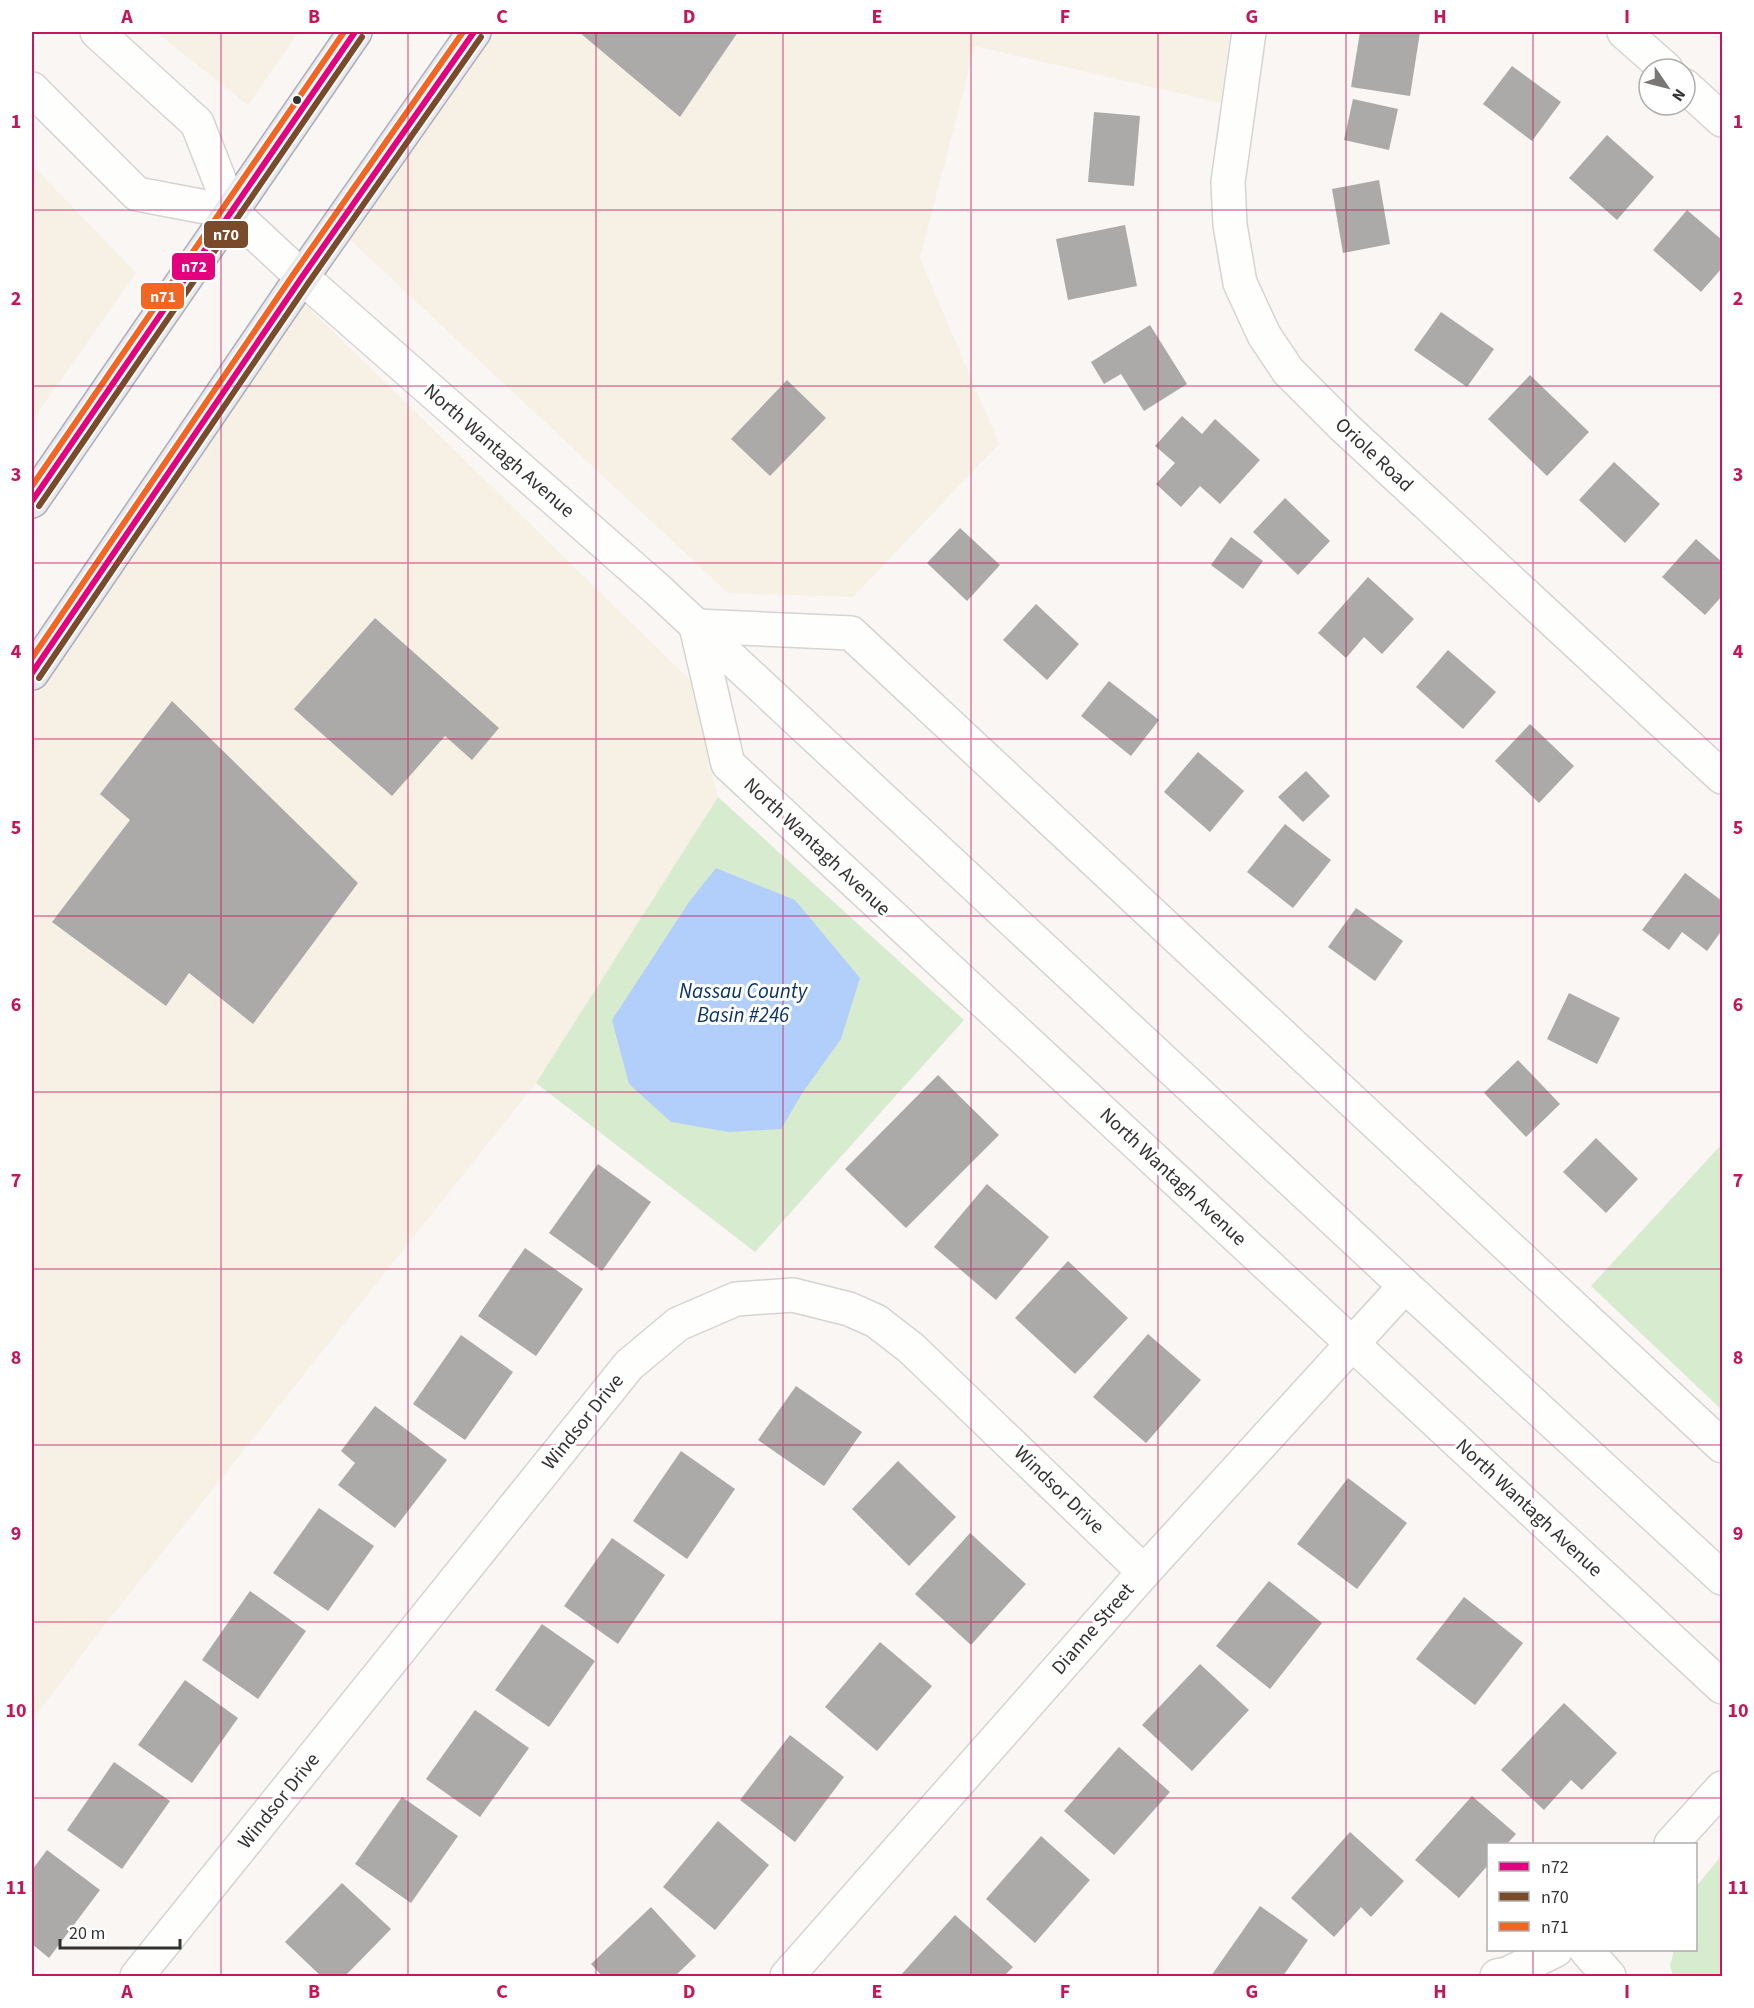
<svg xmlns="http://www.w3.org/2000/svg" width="1754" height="2008" font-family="'Source Sans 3',sans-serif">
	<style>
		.commercial { fill: #f7f0e4 }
		.green { fill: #d7ebcf }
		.water { fill: #b1cffa }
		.building { fill: #abaaa9 }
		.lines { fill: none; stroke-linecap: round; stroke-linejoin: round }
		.minor-casing { stroke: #d6d4d2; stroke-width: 36 }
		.secondary-casing { stroke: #d6d4d2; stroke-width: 36 }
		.primary-casing { stroke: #adaeb7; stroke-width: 36 }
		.minor { stroke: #fefefd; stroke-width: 33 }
		.secondary { stroke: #fefefd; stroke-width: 33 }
		.primary { stroke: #e7e9ee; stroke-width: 33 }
		.bus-1-casing { stroke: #fff; stroke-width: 10 }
		.bus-2-casing { stroke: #fff; stroke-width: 10 }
		.bus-3-casing { stroke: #fff; stroke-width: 10 }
		.bus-1 { stroke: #e5007d; stroke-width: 6 }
		.bus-2 { stroke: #7a4b2a; stroke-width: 6 }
		.bus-3 { stroke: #f26522; stroke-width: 6 }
		.grid { fill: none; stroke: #c2185b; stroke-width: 1.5; stroke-opacity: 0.55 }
		.bus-dot { fill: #343231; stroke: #fff; stroke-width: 2 }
		.labels { text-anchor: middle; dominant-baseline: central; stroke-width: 6; stroke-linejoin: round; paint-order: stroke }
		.street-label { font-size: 20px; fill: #343231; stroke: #fff }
		.water-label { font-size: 21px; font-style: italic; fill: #093268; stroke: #fff }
		.line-badge { stroke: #fff; stroke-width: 2 }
		.badge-label { font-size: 16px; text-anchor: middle; font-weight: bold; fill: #fff }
		.neatline { fill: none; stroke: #c2185b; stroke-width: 2 }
		.grid-label { font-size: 20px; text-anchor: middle; font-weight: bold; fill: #c2185b }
	</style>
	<rect width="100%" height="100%" fill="#f9f6f4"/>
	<g class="commercial">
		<polygon points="156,32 299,32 248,105"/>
		<polygon points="492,32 1230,32 1221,103 975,46 920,258 999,444 853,597 728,593 349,239"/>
		<polygon points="32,165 136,273 32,421"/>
		<polygon points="305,304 693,683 718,797 536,1083 103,1627 32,1720 32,699"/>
	</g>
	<g class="green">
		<polygon points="718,797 964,1020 755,1252 536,1083"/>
		<polygon points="1722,1144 1722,1410 1591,1286"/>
		<polygon points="1722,1855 1722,1976 1673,1976 1670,1966 1674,1950 1696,1950 1696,1887"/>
	</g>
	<polygon class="water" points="716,868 795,900 860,978 841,1039 803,1092 781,1129 729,1132 671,1122 629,1084 612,1020 689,902"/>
	<g class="building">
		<polygon points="579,32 738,32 680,117"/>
		<polygon points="1360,32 1420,32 1410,96 1351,87"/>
		<polygon points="1512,66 1561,102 1532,141 1483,104"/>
		<polygon points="1353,99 1398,109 1389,150 1344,140"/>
		<polygon points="1094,112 1140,116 1134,186 1088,182"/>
		<polygon points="1607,135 1654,177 1617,220 1569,178"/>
		<polygon points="1379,180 1390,244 1343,253 1332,189"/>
		<polygon points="1687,210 1722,240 1722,268 1701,292 1653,250"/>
		<polygon points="1125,225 1137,286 1068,300 1056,239"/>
		<polygon points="1441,312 1494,349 1467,387 1414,350"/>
		<polygon points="1150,325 1187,384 1144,411 1121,374 1104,384 1091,362"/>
		<polygon points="1530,375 1589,432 1547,476 1488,419"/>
		<polygon points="787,380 826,418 770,476 731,439"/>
		<polygon points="1182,416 1202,434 1215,419 1260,460 1220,504 1200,486 1181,507 1156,484 1175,463 1155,446"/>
		<polygon points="1614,462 1660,504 1625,543 1579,500"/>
		<polygon points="1285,498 1330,541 1298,575 1253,532"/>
		<polygon points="960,528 1000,565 967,601 927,563"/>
		<polygon points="1231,537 1263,561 1243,589 1211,565"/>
		<polygon points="1696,539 1722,562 1722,596 1705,615 1662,577"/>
		<polygon points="1368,577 1414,619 1382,654 1364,637 1346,658 1318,633"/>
		<polygon points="1036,604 1079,644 1047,680 1003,640"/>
		<polygon points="375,618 499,728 472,760 445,736 392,796 294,709"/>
		<polygon points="1448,650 1496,692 1463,729 1416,687"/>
		<polygon points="1109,681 1159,720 1131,756 1081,716"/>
		<polygon points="172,701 358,883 253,1024 189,973 166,1006 52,922 130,820 100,794"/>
		<polygon points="1530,724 1574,766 1539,803 1495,761"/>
		<polygon points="1198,752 1244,791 1210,832 1164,792"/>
		<polygon points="1306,771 1330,796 1303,822 1278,797"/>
		<polygon points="1285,824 1331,860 1293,908 1247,872"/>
		<polygon points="1685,873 1722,901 1722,930 1707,951 1682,932 1669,950 1642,930"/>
		<polygon points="1356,908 1403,941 1375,981 1328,947"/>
		<polygon points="1569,993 1620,1018 1597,1064 1547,1039"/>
		<polygon points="1518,1060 1560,1104 1526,1137 1484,1093"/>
		<polygon points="938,1075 999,1135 906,1228 845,1169"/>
		<polygon points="1596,1138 1638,1179 1606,1213 1563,1172"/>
		<polygon points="598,1164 651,1202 602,1271 549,1233"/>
		<polygon points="987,1184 1049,1237 996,1300 934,1247"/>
		<polygon points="525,1248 583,1289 536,1356 478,1316"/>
		<polygon points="1068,1261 1128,1318 1075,1374 1015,1318"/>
		<polygon points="1148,1334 1201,1380 1146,1443 1093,1397"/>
		<polygon points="461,1335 513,1372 465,1440 413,1404"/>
		<polygon points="796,1386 862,1432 824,1486 758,1440"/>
		<polygon points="375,1406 447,1460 395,1528 338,1485 355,1463 341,1451"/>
		<polygon points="681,1451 735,1489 687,1559 633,1521"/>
		<polygon points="898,1461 956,1517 909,1566 852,1509"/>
		<polygon points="1348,1478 1407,1523 1357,1589 1297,1544"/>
		<polygon points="319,1508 374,1546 328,1611 273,1573"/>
		<polygon points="970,1533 1026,1584 971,1645 915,1594"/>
		<polygon points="612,1538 665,1575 618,1644 564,1606"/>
		<polygon points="1269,1581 1322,1623 1270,1689 1216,1646"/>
		<polygon points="250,1591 306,1631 258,1699 202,1660"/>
		<polygon points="1464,1597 1523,1643 1475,1705 1416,1659"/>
		<polygon points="542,1624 595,1661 549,1727 495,1690"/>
		<polygon points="880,1642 932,1686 877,1751 825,1707"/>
		<polygon points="1200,1664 1249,1710 1192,1771 1142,1725"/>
		<polygon points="185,1680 238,1718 192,1783 138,1745"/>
		<polygon points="1564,1703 1617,1753 1582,1790 1571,1780 1544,1810 1501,1770"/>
		<polygon points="475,1710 529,1748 480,1817 426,1779"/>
		<polygon points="790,1735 844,1777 795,1842 740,1800"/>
		<polygon points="1119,1747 1170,1792 1114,1855 1064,1811"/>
		<polygon points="114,1762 170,1801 122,1869 67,1830"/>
		<polygon points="1472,1796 1516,1834 1507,1844 1488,1844 1488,1865 1459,1898 1415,1860"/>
		<polygon points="402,1797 458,1836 411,1903 355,1864"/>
		<polygon points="718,1821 769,1865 715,1930 663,1887"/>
		<polygon points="1350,1832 1404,1881 1371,1917 1361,1907 1334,1937 1291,1898"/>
		<polygon points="1041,1836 1090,1880 1035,1943 986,1899"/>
		<polygon points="47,1850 100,1890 49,1958 32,1944 32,1870"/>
		<polygon points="342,1883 391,1929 345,1976 321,1976 285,1942"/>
		<polygon points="1260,1906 1308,1940 1283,1976 1211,1976"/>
		<polygon points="651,1907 696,1956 675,1976 602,1976 591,1964"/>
		<polygon points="955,1915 1013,1967 1004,1976 900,1976"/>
	</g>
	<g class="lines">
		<defs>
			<g id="minor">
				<polyline points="1249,32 1228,182 1230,225 1240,283 1264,335 1288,371 1343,426 1722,777"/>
				<polyline points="1624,32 1666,69"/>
				<polyline points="1685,86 1722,120"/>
				<polyline points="1722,1446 851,633 696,626 728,764 1722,1687"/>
				<polyline points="1671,1844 1722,1788"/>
				<polyline points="1586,1950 1609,1976"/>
				<polyline points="137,1976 629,1365 678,1324 736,1299 793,1295 849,1309 876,1321 911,1348 1144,1572"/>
				<polyline points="787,1976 1144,1572 1405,1286"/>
				<polyline points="1497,1976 1507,1974 1556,1950"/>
			</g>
			<g id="secondary">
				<polyline points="97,32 197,123 232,212 302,277 658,590 1405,1286 1722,1578"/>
				<polyline points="32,89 137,194 232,212"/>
			</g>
			<g id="primary">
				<polyline points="32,501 355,32"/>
				<polyline points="32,673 302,277 474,32"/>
			</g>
		</defs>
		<use href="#minor" class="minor-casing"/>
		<use href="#secondary" class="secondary-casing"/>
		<use href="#primary" class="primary-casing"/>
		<use href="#minor" class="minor"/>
		<use href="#secondary" class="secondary"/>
		<use href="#primary" class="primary"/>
		<defs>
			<g id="bus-1">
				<polyline points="32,501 355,32"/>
				<polyline points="32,673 302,277 474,32"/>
			</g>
			<g id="bus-2">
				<polyline points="39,506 362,37"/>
				<polyline points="39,678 309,282 481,37"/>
			</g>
			<g id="bus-3">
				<polyline points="32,486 344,32"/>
				<polyline points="32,658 295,272 463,32"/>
			</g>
		</defs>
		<use href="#bus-1" class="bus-1-casing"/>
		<use href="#bus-2" class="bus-2-casing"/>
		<use href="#bus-3" class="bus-3-casing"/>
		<use href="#bus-1" class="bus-1"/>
		<use href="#bus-2" class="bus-2"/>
		<use href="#bus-3" class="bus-3"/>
	</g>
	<path class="grid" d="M221 32V1976M408 32V1976M596 32V1976M783 32V1976M971 32V1976M1158 32V1976M1346 32V1976M1533 32V1844M32 210H1722M32 386H1722M32 563H1722M32 739H1722M32 916H1722M32 1092H1722M32 1269H1722M32 1445H1722M32 1622H1722M32 1798H1722M1533 1950V1976"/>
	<circle class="bus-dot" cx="297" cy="100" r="5"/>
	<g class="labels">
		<g class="street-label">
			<text transform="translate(499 451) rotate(41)">North Wantagh Avenue</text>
			<text transform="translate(1374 455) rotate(43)">Oriole Road</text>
			<text transform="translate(817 847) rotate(43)">North Wantagh Avenue</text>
			<text transform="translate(1173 1177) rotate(43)">North Wantagh Avenue</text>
			<text transform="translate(583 1422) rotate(-51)">Windsor Drive</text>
			<text transform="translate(1059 1490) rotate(44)">Windsor Drive</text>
			<text transform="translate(1529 1508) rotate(43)">North Wantagh Avenue</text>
			<text transform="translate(1093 1629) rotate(-49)">Dianne Street</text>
			<text transform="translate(279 1801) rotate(-51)">Windsor Drive</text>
		</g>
		<g class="water-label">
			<text x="743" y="991">Nassau County<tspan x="743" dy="24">Basin #246</tspan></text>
		</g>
	</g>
	<g class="line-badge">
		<rect x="203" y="220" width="46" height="29" rx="6" fill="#7a4b2a"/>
		<rect x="171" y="252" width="45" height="29" rx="6" fill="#e5007d"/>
		<rect x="140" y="282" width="45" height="28" rx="6" fill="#f26522"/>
	</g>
	<g class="badge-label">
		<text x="226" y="240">n70</text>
		<text x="194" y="272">n72</text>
		<text x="163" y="302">n71</text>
	</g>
	<rect width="1754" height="2008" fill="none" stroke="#ffffff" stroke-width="66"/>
	<rect x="1487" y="1843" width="210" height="108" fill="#ffffff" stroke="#aeadad" stroke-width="1.5"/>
	<rect x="1499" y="1862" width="30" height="9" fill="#e5007d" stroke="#aeadad" stroke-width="1.5"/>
	<text x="1541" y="1873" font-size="18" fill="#343231">n72</text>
	<rect x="1499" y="1892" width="30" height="9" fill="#7a4b2a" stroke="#aeadad" stroke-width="1.5"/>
	<text x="1541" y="1903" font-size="18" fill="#343231">n70</text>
	<rect x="1499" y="1922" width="30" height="9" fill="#f26522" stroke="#aeadad" stroke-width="1.5"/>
	<text x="1541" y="1933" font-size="18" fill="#343231">n71</text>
	<g transform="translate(1667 87) rotate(125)"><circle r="28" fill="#ffffff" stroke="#aeadad" stroke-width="1.5"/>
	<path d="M0-4.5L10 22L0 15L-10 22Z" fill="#797775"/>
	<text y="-9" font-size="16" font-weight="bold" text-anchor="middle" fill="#343231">N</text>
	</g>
	<path d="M60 1939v9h120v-9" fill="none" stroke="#343231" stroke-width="3"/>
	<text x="69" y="1939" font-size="18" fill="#343231" stroke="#ffffff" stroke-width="4.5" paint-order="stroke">20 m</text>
	<rect x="33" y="33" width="1688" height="1942" class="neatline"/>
	<g class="grid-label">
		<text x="127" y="23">A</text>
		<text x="314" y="23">B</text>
		<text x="502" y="23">C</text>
		<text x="689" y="23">D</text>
		<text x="877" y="23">E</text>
		<text x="1065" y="23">F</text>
		<text x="1252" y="23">G</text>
		<text x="1440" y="23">H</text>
		<text x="1627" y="23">I</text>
		<text x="16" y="128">1</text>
		<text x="1738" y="128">1</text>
		<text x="16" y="305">2</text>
		<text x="1738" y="305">2</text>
		<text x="16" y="481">3</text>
		<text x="1738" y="481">3</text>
		<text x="16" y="658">4</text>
		<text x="1738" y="658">4</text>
		<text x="16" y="834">5</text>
		<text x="1738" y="834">5</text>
		<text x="16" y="1011">6</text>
		<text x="1738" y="1011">6</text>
		<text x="16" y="1187">7</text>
		<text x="1738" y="1187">7</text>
		<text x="16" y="1364">8</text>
		<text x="1738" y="1364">8</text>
		<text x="16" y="1540">9</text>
		<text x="1738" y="1540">9</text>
		<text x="16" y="1717">10</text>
		<text x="1738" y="1717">10</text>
		<text x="16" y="1894">11</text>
		<text x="1738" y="1894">11</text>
		<text x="127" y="1998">A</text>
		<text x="314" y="1998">B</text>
		<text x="502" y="1998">C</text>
		<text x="689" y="1998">D</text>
		<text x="877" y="1998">E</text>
		<text x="1065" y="1998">F</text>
		<text x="1252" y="1998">G</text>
		<text x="1440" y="1998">H</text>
		<text x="1627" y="1998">I</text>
	</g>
</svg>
